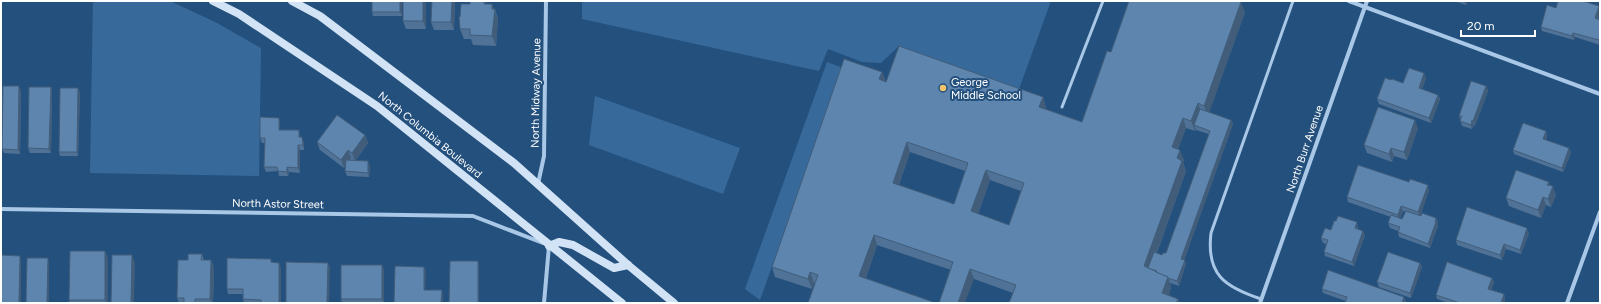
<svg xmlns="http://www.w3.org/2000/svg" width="1601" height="304" font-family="Figtree,sans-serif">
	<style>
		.green { fill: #376a9b }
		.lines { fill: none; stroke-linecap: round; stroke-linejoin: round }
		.lane { stroke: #a9c7e6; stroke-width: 3 }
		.street { stroke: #a9c7e6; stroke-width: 4 }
		.secondary { stroke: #d2e3f5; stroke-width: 8 }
		.wall { fill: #507296; fill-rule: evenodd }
		.shaded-wall { fill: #415d7a }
		.building { fill: #5d85ae; stroke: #415d7a; fill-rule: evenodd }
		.poi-dot { fill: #f0c36c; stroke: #24507d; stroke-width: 1.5 }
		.labels { text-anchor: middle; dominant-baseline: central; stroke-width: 4; stroke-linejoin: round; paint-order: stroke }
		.poi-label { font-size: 11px; fill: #fff; stroke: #24507d; text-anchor: start }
		.street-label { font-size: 11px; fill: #fff; stroke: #24507d }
	</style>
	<rect width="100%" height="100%" fill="#24507d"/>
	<g class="green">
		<polygon points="93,1 170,1 217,23 261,48 259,176 90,173"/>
		<polygon points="582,1 1051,1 1019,89 899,46 881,63 862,62 828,49 819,71 582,19"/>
		<polygon points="827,62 843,68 760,300 745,289"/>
		<polygon points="595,96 740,148 723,194 589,145"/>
	</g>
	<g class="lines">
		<g class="lane">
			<polyline points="1062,107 1103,1"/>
			<path d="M1261 299C1225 287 1206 275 1211 233L1293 1"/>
		</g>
		<g class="street">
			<polyline points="1349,1 1600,94"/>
			<polyline points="538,184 544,156 546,1"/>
			<polyline points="1,209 473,216 543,243"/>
			<polyline points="544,303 549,246"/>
			<polyline points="1260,303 1367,1"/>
			<polyline points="1567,303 1600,212"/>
		</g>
		<g class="secondary">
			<polyline points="213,1 239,14 377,106 622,303"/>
			<polyline points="292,1 320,16 514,163 628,265 674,303"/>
			<polyline points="549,246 559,242 573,245 614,268 628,265"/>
		</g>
	</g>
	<g class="wall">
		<polygon points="372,1 402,1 402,16 373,16 372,12"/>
		<polygon points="403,1 426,1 426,29 406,29 403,21"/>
		<polygon points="432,1 455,1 454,30 434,30 431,22"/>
		<polygon points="470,1 485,1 486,4 495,9 498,19 496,46 473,45 471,39 464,39 460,29 460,17 470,4"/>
		<polygon points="1454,1 1467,1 1466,5"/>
		<polygon points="1556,8 1600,8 1600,13 1598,19 1600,20 1600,45 1575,37 1574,40 1542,31 1541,27"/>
		<path d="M1245 12 1209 112 1231 120 1233 124 1184 260 1186 264 1179 286 1170 283 1171 287 1169 295 1178 299 1179 303H1009L1013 293 974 279 951 270 877 245 866 278 815 283H814L812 289 775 277 772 267 882 72 886 82 1043 97 1046 108V109L1082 122 1111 52ZM1186 128 1195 131 1196 130 1209 134 1166 253 1162 255 1157 253 1186 171 1183 162 1184 160 1178 149ZM910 152 965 171 954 204 899 185ZM990 180 1021 191 1009 225 978 214Z"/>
		<polygon points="1426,78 1422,89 1438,95 1440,99 1431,123 1379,104 1377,99 1403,83"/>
		<polygon points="1486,86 1488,91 1475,126 1474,125 1472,129 1462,126 1459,116"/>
		<polygon points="51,87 52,92 51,153 30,153 28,148"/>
		<polygon points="21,91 20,154 4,153 2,149"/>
		<polygon points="80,92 78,156 60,156 59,152"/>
		<polygon points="280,122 280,130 300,135 300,137 304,142 304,150 300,150 300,173 289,172 288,176 279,176 278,171 266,172 264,167 265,143 262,143 260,138"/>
		<polygon points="1418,128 1407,160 1394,156 1392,162 1367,153 1364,145"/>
		<polygon points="1546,131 1547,136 1546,140 1569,148 1571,153 1563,172 1514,154 1513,150"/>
		<polygon points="365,135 368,143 356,160 370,166 369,177 347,176 345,171 346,165 344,168 320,150 317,142"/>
		<polygon points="1549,182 1550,186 1556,195 1551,207 1546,205 1541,218 1509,206 1506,198"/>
		<path d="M1429 190 1420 216 1436 218 1438 222 1437 224 1438 226 1430 248 1399 237 1398 232V231L1390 228 1388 223 1391 217 1348 202 1347 197ZM1403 211 1406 212 1402 219 1400 218Z"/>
		<polygon points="1358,227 1358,229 1365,235 1354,266 1325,256 1324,252 1326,244 1323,243 1321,238"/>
		<polygon points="1529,233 1521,254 1506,249 1502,260 1457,245 1456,240"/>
		<polygon points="105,251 108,259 108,303 70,303 69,300"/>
		<polygon points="202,254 204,260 211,260 214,268 213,303 179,303 177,298 188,260"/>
		<polygon points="273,263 281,268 281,303 244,303 243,299 243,294 228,294 227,289"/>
		<polygon points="1420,263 1422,267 1411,298 1379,287 1377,282"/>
		<polygon points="384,270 384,303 342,303 341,299"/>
		<polygon points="1492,278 1494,282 1491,290 1504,294 1505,299 1504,303 1448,303 1437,299 1436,295"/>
		<polygon points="1322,289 1406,301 1405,303 1345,303 1346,301 1323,293"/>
	</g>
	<g class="shaded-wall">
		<polygon points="400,1 402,1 402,16 400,12"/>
		<polygon points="423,1 426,1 426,29 423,21"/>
		<polygon points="452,1 455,1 454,30 451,22"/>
		<polygon points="1464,1 1467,1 1466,5"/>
		<polygon points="1241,2 1245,12 1208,116 1204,106"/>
		<polygon points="492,4 498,19 496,46 492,36"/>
		<polygon points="1599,6 1600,8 1600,13 1597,23 1595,18"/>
		<polygon points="1573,33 1575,37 1574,40 1572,36"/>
		<polygon points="882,72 886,82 879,79"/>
		<polygon points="1424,73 1426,78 1421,92 1419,88"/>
		<polygon points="19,86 21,91 20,154 18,150"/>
		<polygon points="1486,86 1488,91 1475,126 1473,121"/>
		<polygon points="51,87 52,92 51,153 49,149"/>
		<polygon points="78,88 80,92 78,156 77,152"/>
		<polygon points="1438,95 1440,99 1431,123 1429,118"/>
		<polygon points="1043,97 1046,108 1043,117 1039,107"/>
		<polygon points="1198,103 1202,114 1194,125 1196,130 1195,131 1191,121"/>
		<polygon points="279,118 280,122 280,134 279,130"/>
		<polygon points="1183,118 1186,128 1175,157 1172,147"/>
		<polygon points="1231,120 1233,124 1183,264 1181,259"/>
		<polygon points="1415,120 1418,128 1407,160 1404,152"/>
		<polygon points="1472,120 1474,125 1472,129 1471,125"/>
		<polygon points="299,130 300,135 300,141 299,137"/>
		<polygon points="1546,131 1547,136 1545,143 1543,139"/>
		<polygon points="365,135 368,143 355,161 352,153"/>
		<polygon points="302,137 304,142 304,150 303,145"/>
		<polygon points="907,142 910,152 896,193 893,183"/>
		<polygon points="298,145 300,150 300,173 298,168"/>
		<polygon points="1391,148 1394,156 1392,162 1389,154"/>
		<polygon points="1569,148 1571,153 1563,172 1562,168"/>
		<polygon points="348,150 351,158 344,168 341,160"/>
		<polygon points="1180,150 1184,160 1183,162 1186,171 1151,269 1144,266 1177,158"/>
		<polygon points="368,161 370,166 369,177 368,173"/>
		<polygon points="287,167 289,172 288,176 287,172"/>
		<polygon points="986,170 990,180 975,221 971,211"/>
		<polygon points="1549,182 1552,190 1553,186 1556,195 1551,207 1548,199 1547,185"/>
		<polygon points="1428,185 1429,190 1420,217 1418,212"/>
		<polygon points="1543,197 1546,205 1541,218 1538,210"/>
		<polygon points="1401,206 1403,211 1399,220 1398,215"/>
		<polygon points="1436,218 1438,222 1437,224 1438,226 1430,248 1428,244"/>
		<polygon points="1357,222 1358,227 1356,233 1355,228"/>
		<polygon points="1527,228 1529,233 1521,254 1520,250"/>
		<polygon points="1363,231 1365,235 1354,266 1352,262"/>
		<polygon points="874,235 877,245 863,286 859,276"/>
		<polygon points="1504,244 1506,249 1502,260 1500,255"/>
		<polygon points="105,251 108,259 108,303 106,303 105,300"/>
		<polygon points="132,255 135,263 134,303 131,303"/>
		<polygon points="20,256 21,260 21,303 19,303"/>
		<polygon points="48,258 49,263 49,303 47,303"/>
		<polygon points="211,260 214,268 213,303 212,303 210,299"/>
		<polygon points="1185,260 1186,264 1179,286 1177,281"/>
		<polygon points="478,261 479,265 479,303 478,303"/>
		<polygon points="279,263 281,268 281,303 279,303"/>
		<polygon points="328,263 330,268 329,303 327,303"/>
		<polygon points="1420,263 1422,267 1411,298 1410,293"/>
		<polygon points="382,265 384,270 384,303 382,299"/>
		<polygon points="424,267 426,271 425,295 424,290"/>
		<polygon points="970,269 974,279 965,303 958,303"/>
		<polygon points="810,272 814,283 812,289 808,279"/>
		<polygon points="1168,277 1171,287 1166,303 1162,293"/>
		<polygon points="1492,278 1494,282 1490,293 1488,289"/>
		<polygon points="442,290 443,295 443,303 441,303"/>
		<polygon points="1504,294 1505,299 1504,303 1501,303"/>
		<polygon points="1404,297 1406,301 1405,303 1402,303"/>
	</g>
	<g class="building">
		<rect x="372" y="1" width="28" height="11"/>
		<rect x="403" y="1" width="20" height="20"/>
		<polygon points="432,1 452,1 451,22 431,22"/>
		<polygon points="470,1 484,1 484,4 492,4 492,9 495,9 492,36 470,35 470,29 460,29 459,17 460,17 461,4 470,4"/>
		<path d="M1129 1H1239L1241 2 1204 106 1198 103 1191 121 1183 118 1172 147 1180 150 1177 158 1182 161 1144 266 1168 277 1162 293 1178 299 1176 303H1009L1016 285 970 269 958 303H939L953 262 874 235 859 276 936 303H808L818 275 810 272 808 279 772 267 844 59 882 72 879 79 886 82 899 46 1043 97 1039 107 1082 122 1107 51 1111 52ZM907 142 968 163 954 204 893 183ZM986 170 1024 183 1009 225 971 211Z"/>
		<polygon points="1558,1 1583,1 1599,6 1595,18 1600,20 1600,36 1599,40 1573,33 1572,36 1541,27 1547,5 1556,8"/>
		<polygon points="1409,68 1424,73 1419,88 1438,95 1429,118 1377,99 1385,78 1391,80 1392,79 1403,83"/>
		<polygon points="1471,81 1486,86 1473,121 1472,120 1471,125 1460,121 1462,116 1459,116"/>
		<polygon points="3,86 19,86 18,150 2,149"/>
		<polygon points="29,87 51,87 49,149 28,148"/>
		<polygon points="60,88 78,88 77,152 59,152"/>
		<polygon points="1378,107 1415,120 1404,152 1391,148 1389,154 1364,145"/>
		<polygon points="1200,109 1231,120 1181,259 1185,260 1177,281 1168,278 1168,277 1156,272 1157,271 1148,268 1154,252 1162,255 1163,253 1166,253 1210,131 1194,125"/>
		<polygon points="337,115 365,135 352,153 348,150 341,160 317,142"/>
		<polygon points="260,117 279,118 279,130 299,130 299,137 302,137 303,145 298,145 298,168 287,167 287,172 278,171 277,167 264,167 265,138 260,138"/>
		<polygon points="1523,123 1546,131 1543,139 1569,148 1562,168 1513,150"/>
		<polygon points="346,160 368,161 368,173 345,171"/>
		<polygon points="1358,165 1409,182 1410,179 1428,185 1418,212 1401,206 1398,215 1347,197"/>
		<polygon points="1516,170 1549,182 1547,185 1553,186 1548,199 1543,197 1538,210 1506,198"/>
		<polygon points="1467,207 1527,228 1520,250 1504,244 1500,255 1456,240"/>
		<polygon points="1406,211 1421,216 1422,213 1436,218 1435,222 1436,222 1428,244 1398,232 1400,227 1388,223 1391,215 1402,219"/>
		<polygon points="1338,216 1357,222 1355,228 1363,231 1352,262 1324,252 1328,240 1321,238 1325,228 1331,230 1334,221 1336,221"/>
		<polygon points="70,251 105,251 105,300 69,300"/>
		<polygon points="1388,252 1420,263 1410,293 1377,282"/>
		<polygon points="188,254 202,254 201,260 211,260 210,299 195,299 195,303 184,303 184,298 177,298 178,260 188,260"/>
		<polygon points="1,255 20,256 19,303 1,303"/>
		<polygon points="112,255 132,255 131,303 111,303"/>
		<polygon points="27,258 48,258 47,303 26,303"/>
		<polygon points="227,258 271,259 271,262 279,263 279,303 261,303 261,300 243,299 243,289 227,289"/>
		<polygon points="450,261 478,261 478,303 449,303"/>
		<polygon points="286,262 328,263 327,303 286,303"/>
		<polygon points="1447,262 1492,278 1488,289 1504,294 1501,303 1460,303 1436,295"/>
		<rect x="341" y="265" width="41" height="34"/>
		<polygon points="395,266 424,267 424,290 442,290 441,303 394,303"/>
		<polygon points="1328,270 1404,297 1402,303 1345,303 1347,297 1322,289"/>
	</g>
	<circle class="poi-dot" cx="943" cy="88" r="4"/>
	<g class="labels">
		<g class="poi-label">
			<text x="951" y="82">George<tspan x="951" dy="13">Middle School</tspan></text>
		</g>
		<g class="street-label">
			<text transform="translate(536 93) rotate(-89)">North Midway Avenue</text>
			<text transform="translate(430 135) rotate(39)">North Columbia Boulevard</text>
			<text transform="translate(1305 149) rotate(-71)">North Burr Avenue</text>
			<text transform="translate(278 204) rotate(1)">North Astor Street</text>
		</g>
	</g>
	<rect width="1601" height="304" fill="none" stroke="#ffffff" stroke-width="4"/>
	<path d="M1461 30v6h74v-6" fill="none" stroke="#ffffff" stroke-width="2"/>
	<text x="1467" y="30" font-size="12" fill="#ffffff" stroke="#24507d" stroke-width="3" paint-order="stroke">20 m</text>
</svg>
